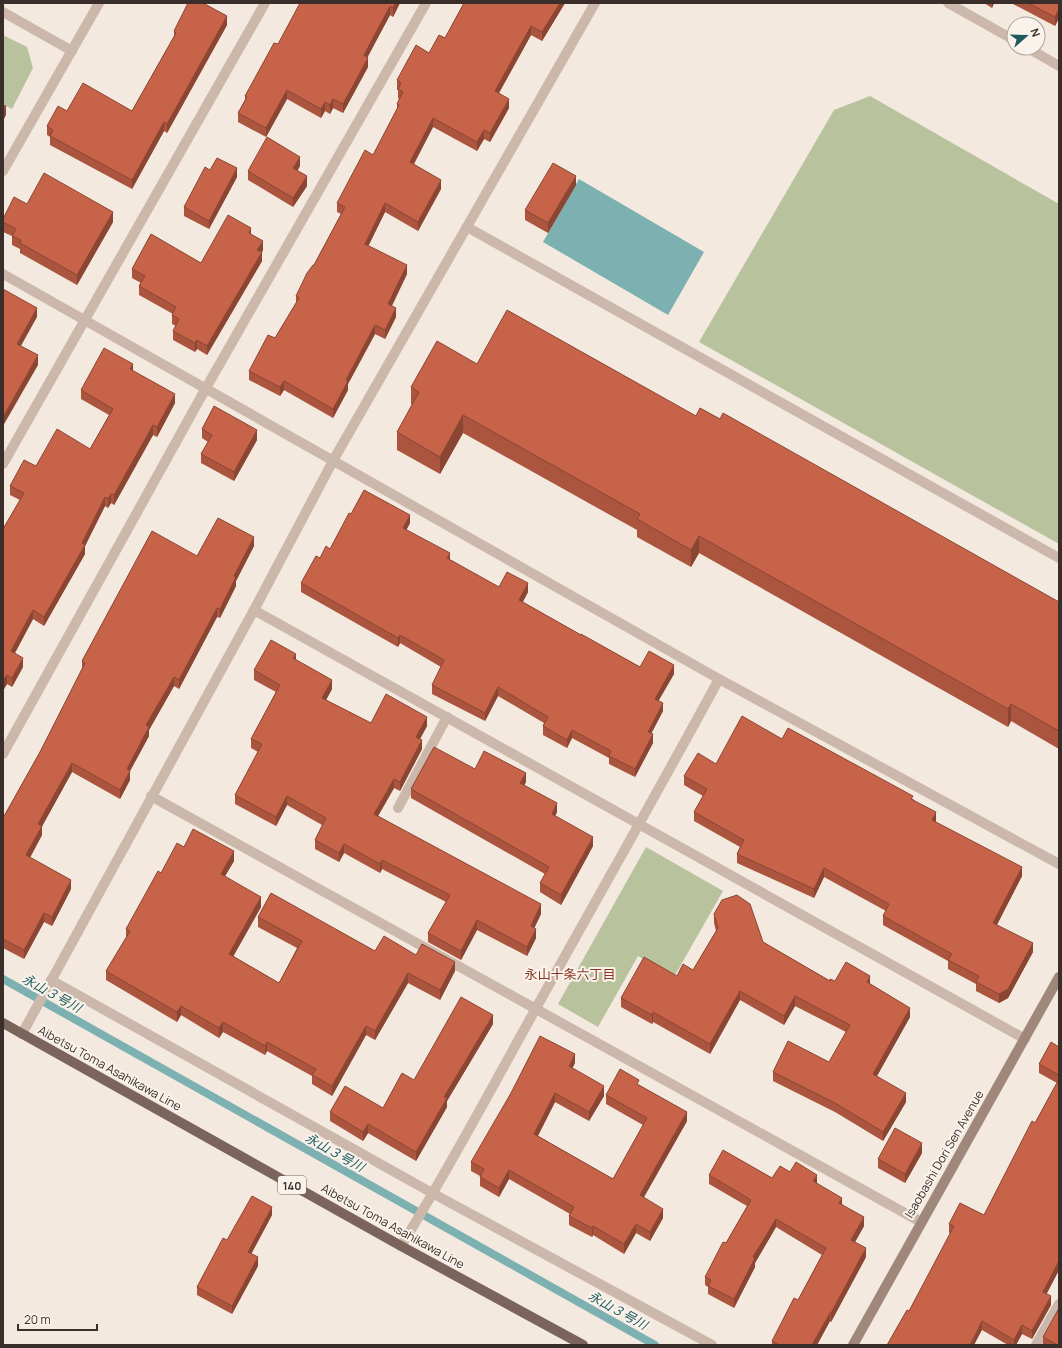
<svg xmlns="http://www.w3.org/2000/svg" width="1062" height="1348" font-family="Manrope,'Noto Sans JP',sans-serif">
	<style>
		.green { fill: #b8c39e }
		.water { fill: #7db1b1 }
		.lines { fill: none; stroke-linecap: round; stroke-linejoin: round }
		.stream { stroke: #7db1b1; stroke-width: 8 }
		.lane { stroke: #ccb8aa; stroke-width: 10 }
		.street { stroke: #ccb8aa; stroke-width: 10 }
		.secondary { stroke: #a0877b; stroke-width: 10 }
		.primary { stroke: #7b645b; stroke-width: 10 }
		.wall { fill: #ab553f }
		.shaded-wall { fill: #8b4533 }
		.building { fill: #c76349; stroke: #8b4533 }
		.labels { text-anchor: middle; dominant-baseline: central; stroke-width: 4; stroke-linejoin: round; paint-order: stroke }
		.shield { fill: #faf3ec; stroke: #736964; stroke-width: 1 }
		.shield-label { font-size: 11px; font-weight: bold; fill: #392e2a }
		.street-label { font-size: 12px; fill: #392e2a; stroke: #faf3ec }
		.neighbourhood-label { font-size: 13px; fill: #893622; stroke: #faf3ec }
		.water-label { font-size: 13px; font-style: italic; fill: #1e5a5c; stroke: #faf3ec }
	</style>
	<rect width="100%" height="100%" fill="#f3e9df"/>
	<g class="green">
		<polygon points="3,35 27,47 33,68 12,109 3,104"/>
		<polygon points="870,96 1059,204 1059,544 699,342 834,110"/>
		<polygon points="646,847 723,891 674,977 638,956 598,1027 558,1004"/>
	</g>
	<polygon class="water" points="579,179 704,252 668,315 543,242"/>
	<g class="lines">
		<polyline class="stream" points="3,979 655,1345"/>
		<g class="lane">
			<polyline points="467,227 1059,558"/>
			<polyline points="398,808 447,717"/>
		</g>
		<g class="street">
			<polyline points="948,3 1014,40"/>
			<polyline points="3,12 72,51"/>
			<polyline points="1028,48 1059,66"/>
			<polyline points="3,171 99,3"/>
			<polyline points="3,274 719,679 1059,864"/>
			<polyline points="3,464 265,3"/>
			<polyline points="254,610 1025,1039"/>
			<polyline points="3,754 206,388 426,3"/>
			<polyline points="151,796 921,1222"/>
			<polyline points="51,980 434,1194 712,1345"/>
			<polyline points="22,1034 254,610 334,459 595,3"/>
			<path d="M401 1246C449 1169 491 1089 535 1010 596 900 659 790 719 679"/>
			<polyline points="1036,1345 1059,1304"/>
		</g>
		<polyline class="secondary" points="853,1345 1059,977"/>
		<polyline class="primary" points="3,1023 401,1246 583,1345"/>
	</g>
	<g class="wall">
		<polygon points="400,3 393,17 390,15 367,57 368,67 343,113 333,108 330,114 325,111 321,118 287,99 266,137 238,122 238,113 245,100 245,96 278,44"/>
		<polygon points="464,3 565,3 542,41 531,35 499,93 509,108 490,142 484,139 477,151 433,127 414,164 441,189 418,231 385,212 368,246 407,274 392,306 396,317 385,339 375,334 348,384 348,390 333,418 284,390 280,396 249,380 249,371 275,338 296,303 296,296 314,265 341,214 337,212 337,203 373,155 397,110 397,104 399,99 398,98 398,90 397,90 397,80 429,53 445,38"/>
		<polygon points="984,3 994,3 992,8"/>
		<polygon points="1011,3 1059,3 1059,18 1055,26"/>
		<polygon points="227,25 167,133 164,131 132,189 50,145 50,137 47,135 47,126 67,111 132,111 174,37 174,31"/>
		<polygon points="300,166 297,171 307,186 293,207 248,180 248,171"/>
		<polygon points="210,170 237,177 209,229 184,216 184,207"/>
		<polygon points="576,185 548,233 525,220 525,210"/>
		<polygon points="27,204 113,222 77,285 20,253 20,249 12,245 12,236 3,232 3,219"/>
		<polygon points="251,235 263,250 262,252 262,261 207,355 197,349 195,352 173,340 173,331 176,326 172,324 172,315 173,314 139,295 139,286 141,283 132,278 132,269 201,263"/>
		<polygon points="477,364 696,416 720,419 1059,602 1059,749 1011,721 1008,727 699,553 691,567 637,537 637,530 463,433 440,474 397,450 397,432 412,405 411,404 411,387"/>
		<polygon points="133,371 175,403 157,437 153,435 114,505 111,503 108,508 105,506 85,546 85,554 44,626 33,619 15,653 23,667 12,687 7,684 4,689 3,688 3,529 20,500 10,495 10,486 36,466 90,449 109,415 81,399 81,390"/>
		<polygon points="202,429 257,440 234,481 201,463 201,454 208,442 202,438"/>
		<polygon points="410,523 406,530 450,560 499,587 528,592 523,602 581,635 640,667 674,674 658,701 663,711 651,733 653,743 635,777 609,764 609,758 572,738 567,748 543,735 543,726 544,723 498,696 485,721 432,694 432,685 441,667 400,643 398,647 301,592 301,583 320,558 330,549"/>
		<polygon points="254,546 236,581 236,586 220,618 217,617 179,689 174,686 149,730 149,736 130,771 130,780 120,799 72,772 42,826 42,835 30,858 71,889 52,926 44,922 24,959 3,948 3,818 40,752 82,670 82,661 197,556"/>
		<polygon points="296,660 332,689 326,700 371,723 427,726 420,739 422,749 400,791 394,788 378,816 541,914 534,928 536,938 527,956 477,930 461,960 428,942 428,933 446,902 382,869 380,873 344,853 339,862 315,849 315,840 322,825 287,805 276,826 235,804 235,795 258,752 251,748 251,739 276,692 254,680 254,670"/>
		<polygon points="782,739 913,799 936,821 936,822 1022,876 997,925 1033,952 1008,998 999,1003 976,991 976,984 948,969 948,961 883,925 883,916 886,911 824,877 814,898 737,863 737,854 740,847 694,821 694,812 703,796 684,785 684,776"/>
		<polygon points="475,769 526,782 524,785 557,812 555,816 593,846 561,905 540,892 540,883 545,874 411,798 411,789"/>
		<polygon points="184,847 234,861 225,876 261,907 233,956 279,983 297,948 258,927 258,917 375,951 416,955 455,971 440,1000 408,983 375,1040 366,1035 332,1096 312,1084 312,1076 267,1051 265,1055 223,1032 219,1038 181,1015 177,1022 106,980 106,971 126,938 126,929 161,873"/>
		<polygon points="714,914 830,981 870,985 910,1017 877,1076 906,1102 883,1141 835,1112 773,1081 773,1072 829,1062 846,1032 795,1006 784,1025 740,1000 710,1054 653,1022 652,1024 621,1007 621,998 693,970 716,931 714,923"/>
		<polygon points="493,1024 447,1101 447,1107 416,1161 368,1133 363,1141 330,1121 330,1112 383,1108 414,1080"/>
		<polygon points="1059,1047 1059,1270 1046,1294 1051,1305 1032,1339 1022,1334 1016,1345 1008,1345 982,1330 950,1233 949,1233 949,1224 984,1215 1057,1083 1039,1073 1039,1064"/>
		<polygon points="575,1063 572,1068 604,1096 589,1121 555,1102 538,1136 613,1179 643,1125 606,1104 606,1095 639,1085 687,1121 644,1197 663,1218 650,1241 636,1233 624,1254 593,1235 592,1237 569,1225 569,1216 570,1214 509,1179 499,1197 480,1186 480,1176 471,1171 471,1162"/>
		<polygon points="922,1153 905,1183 878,1168 878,1159"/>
		<polygon points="790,1172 817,1184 842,1204 864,1226 855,1242 866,1257 831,1322 830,1321 817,1345 772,1345 772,1341 798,1300 822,1255 776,1227 755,1263 755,1267 734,1308 708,1294 708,1287 705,1285 705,1277 726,1243 747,1206 709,1184 709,1175 772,1178"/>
		<polygon points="272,1215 251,1254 258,1266 232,1314 197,1295 197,1287 227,1240"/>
		<polygon points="1043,1337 1059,1345 1043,1345"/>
	</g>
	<g class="shaded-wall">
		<polygon points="395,3 400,3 393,17 393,8"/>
		<polygon points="560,3 565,3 542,41 542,32"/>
		<polygon points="992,3 994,3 992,8"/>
		<polygon points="390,6 390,15 364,64 364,55"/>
		<polygon points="1059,9 1059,18 1055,26 1055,17"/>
		<polygon points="227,16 227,25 167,133 167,124"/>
		<polygon points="531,26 531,35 495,100 495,91"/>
		<polygon points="368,58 368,67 343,113 343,104"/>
		<polygon points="287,90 287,99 266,137 266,128"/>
		<polygon points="333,99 333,108 330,114 330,105"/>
		<polygon points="509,99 509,108 490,142 490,133"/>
		<polygon points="325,102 325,111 321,118 321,109"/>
		<polygon points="6,106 6,115 3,121 3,112"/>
		<polygon points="433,118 433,127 410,171 410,162"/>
		<polygon points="164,122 164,131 132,189 132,180"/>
		<polygon points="484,130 484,139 477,151 477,142"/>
		<polygon points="300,157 300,166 293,178 293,168"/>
		<polygon points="237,168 237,177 209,229 209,221"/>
		<polygon points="307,176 307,186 293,207 293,198"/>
		<polygon points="576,176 576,185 548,233 548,223"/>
		<polygon points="441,180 441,189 418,231 418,222"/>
		<polygon points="385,203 385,212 365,253 365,244"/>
		<polygon points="113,212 113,222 77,285 77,275"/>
		<polygon points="251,228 251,238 249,233"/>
		<polygon points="263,241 263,250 257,259 257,250"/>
		<polygon points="262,252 262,261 207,355 207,346"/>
		<polygon points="407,265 407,274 388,313 388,304"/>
		<polygon points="37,308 37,317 17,353 17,344"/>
		<polygon points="396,308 396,317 385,339 385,330"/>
		<polygon points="375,325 375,334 348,384 348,390 333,418 333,409 346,380"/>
		<polygon points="197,340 197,349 195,352 195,343"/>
		<polygon points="38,355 38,365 3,426 3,417"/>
		<polygon points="133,364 133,373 130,369"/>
		<polygon points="284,381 284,390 280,396 280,387"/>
		<polygon points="175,394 175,403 157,437 157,427"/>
		<polygon points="463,415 463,433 440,474 440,457"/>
		<polygon points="153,425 153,435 114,505 114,495"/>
		<polygon points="257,430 257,440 234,481 234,472"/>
		<polygon points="111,494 111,503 108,508 108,499"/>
		<polygon points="105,497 105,506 85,546 85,554 44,626 44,617"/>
		<polygon points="410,515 410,523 403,537 403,528"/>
		<polygon points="699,536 699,553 691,567 691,550"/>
		<polygon points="254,537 254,546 236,581 236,586 220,618 220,609 234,576"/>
		<polygon points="450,553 450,561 447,558"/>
		<polygon points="528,583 528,592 519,608 519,600"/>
		<polygon points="217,608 217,617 179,689 179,680"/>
		<polygon points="33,610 33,619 11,660 11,651"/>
		<polygon points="400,635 400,643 398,647 398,638"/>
		<polygon points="296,654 296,663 293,658"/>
		<polygon points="23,658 23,667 12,687 12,678"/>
		<polygon points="674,665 674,674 655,707 655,699"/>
		<polygon points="7,675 7,684 4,689 4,679"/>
		<polygon points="174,677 174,686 149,730 149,736 130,771 130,780 120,799 120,790 127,769 146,725"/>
		<polygon points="332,680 332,689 322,707 322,698"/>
		<polygon points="498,687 498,696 485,721 485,713"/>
		<polygon points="663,703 663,711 648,740 648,732"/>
		<polygon points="1011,704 1011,721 1008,727 1008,709"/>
		<polygon points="427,717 427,726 416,746 416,737"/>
		<polygon points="572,730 572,738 567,748 567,740"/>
		<polygon points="653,734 653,743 635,777 635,769"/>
		<polygon points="422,740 422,749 400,791 400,782"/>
		<polygon points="72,763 72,772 39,832 42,826 42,835 26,864 26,855 38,824"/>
		<polygon points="526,773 526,782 520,793 520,783"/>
		<polygon points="394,779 394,788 374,823 374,814"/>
		<polygon points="287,796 287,805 276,826 276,817"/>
		<polygon points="557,803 557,812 552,823 552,814"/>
		<polygon points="936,812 936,821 932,829 932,820"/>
		<polygon points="593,837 593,846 561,905 561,895"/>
		<polygon points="344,844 344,853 339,862 339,853"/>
		<polygon points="234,851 234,861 221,883 221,874"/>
		<polygon points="382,860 382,869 380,873 380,864"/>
		<polygon points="1022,867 1022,876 993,932 993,923"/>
		<polygon points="824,868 824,877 814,898 814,889"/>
		<polygon points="71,880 71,889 52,926 52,917"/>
		<polygon points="261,897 261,907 229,964 229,954"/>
		<polygon points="541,904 541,914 531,935 531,926"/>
		<polygon points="44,913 44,922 24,959 24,950"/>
		<polygon points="477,920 477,930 461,960 461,951"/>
		<polygon points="536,929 536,938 527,956 527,947"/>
		<polygon points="1033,943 1033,952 1008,998 999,1003 999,994"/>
		<polygon points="455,962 455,971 440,1000 440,990"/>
		<polygon points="408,973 408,983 375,1040 375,1031"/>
		<polygon points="870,976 870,985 867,982"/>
		<polygon points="740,991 740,1000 710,1054 710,1044"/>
		<polygon points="795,996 795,1006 784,1025 784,1016"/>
		<polygon points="181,1006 181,1015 177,1022 177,1012"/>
		<polygon points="910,1008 910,1017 873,1083 873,1074"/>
		<polygon points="653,1012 653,1022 652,1024 652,1015"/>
		<polygon points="493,1015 493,1024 447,1101 447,1107 416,1161 416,1152 444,1097"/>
		<polygon points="223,1022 223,1032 219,1038 219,1028"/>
		<polygon points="366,1026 366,1035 332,1096 332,1086"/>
		<polygon points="267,1042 267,1051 265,1055 265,1046"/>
		<polygon points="575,1054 575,1063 569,1075 569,1066"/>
		<polygon points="604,1086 604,1096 589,1121 589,1112"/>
		<polygon points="555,1093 555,1102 534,1143 534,1134"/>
		<polygon points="906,1093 906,1102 883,1141 883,1132"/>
		<polygon points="687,1112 687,1121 640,1204 640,1195"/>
		<polygon points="368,1124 368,1133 363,1141 363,1132"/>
		<polygon points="922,1143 922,1153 905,1183 905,1174"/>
		<polygon points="509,1170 509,1179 499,1197 499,1188"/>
		<polygon points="817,1175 817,1184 813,1181"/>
		<polygon points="842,1198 842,1207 839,1203"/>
		<polygon points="272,1207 272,1215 248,1260 248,1252"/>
		<polygon points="663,1209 663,1218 650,1241 650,1232"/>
		<polygon points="864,1217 864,1226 851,1249 851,1240"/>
		<polygon points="776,1219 776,1227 755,1263 755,1267 734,1308 734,1299 753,1257"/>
		<polygon points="636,1224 636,1233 624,1254 624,1244"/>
		<polygon points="593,1226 593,1235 592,1237 592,1228"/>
		<polygon points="866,1248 866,1257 831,1322 831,1313"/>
		<polygon points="258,1257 258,1266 232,1314 232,1306"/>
		<polygon points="1059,1261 1059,1270 1043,1301 1043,1292"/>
		<polygon points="1051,1296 1051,1305 1032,1339 1032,1331"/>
		<polygon points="830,1313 830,1321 817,1345 812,1345"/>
		<polygon points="982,1321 982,1330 974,1345 970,1345"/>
		<polygon points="1022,1325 1022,1334 1016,1345 1014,1345 1014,1340"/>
	</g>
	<g class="building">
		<polygon points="188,3 203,3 227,16 167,124 164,122 132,180 50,136 53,130 47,126 58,106 67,111 83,83 132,111 176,33 174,31"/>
		<polygon points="300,3 395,3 393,8 390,6 364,55 368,58 343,104 333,99 330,105 325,102 321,109 287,90 266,128 238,113 247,97 245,96 274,43 278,44"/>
		<polygon points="464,3 560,3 542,32 531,26 495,91 509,99 490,133 484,130 477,142 433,118 410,162 441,180 418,222 385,203 365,244 407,265 388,304 396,308 385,330 375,325 346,380 348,381 333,409 284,381 280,387 249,371 268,335 275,338 299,298 296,296 307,273 313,265 314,265 345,207 337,203 365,150 373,155 399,105 397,104 403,92 398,89 401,83 397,80 416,45 429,53 439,35 445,38"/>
		<polygon points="1028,3 1059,3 1059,9 1055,17"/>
		<polygon points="3,105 6,106 3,112"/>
		<polygon points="267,137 300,157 293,168 307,176 293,198 248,171"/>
		<polygon points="217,158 237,168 209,221 184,207 205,167 210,170"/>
		<polygon points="553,163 576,176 548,223 525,210"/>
		<polygon points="44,173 113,212 77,275 20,243 21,240 12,236 16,229 3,222 3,219 14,197 27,204"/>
		<polygon points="228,215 251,228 249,233 263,241 257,250 262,252 207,346 197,340 195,343 173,331 179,319 172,315 176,307 139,286 145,276 132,269 151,234 201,263"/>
		<polygon points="3,289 37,308 17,344 38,355 3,417"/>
		<polygon points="507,310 696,416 700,408 720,419 723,413 1059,602 1059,731 1011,704 1008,709 699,536 691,550 637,519 640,514 463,415 440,457 397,432 419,392 411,387 437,341 477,364"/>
		<polygon points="104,348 133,364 130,369 175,394 157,427 153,425 114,495 111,494 108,499 105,497 82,543 85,545 44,617 33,610 11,651 23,658 12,678 7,675 4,679 3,679 3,529 24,493 10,486 24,460 36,466 57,429 90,449 113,409 81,390"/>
		<polygon points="214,406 257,430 234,472 201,454 212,435 202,429"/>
		<polygon points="364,490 410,515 403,528 450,553 447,558 499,587 507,572 528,583 519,600 581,635 581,634 640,667 649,651 674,665 655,699 663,703 648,732 653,734 635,769 609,756 611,751 572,730 567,740 543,726 548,717 498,687 485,713 432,685 444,660 400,635 398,638 301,583 316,556 320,558 326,546 330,549 349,513 351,514"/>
		<polygon points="218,518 254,537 234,576 236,577 220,609 217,608 179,680 174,677 146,725 149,727 127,769 130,771 120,790 72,763 38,824 42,826 26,855 71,880 52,917 44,913 24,950 3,939 3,818 40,752 85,663 82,661 152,531 197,556"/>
		<polygon points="271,640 296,654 293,658 332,680 322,698 371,723 386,694 427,717 416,737 422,740 400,782 394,779 374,814 541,904 531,926 536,929 527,947 477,920 461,951 428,933 450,895 382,860 380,864 344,844 339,853 315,840 326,818 287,796 276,817 235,795 262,744 251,739 280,685 254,670"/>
		<polygon points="742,716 782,739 788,728 913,796 911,799 936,812 932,820 1022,867 993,923 1033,943 1008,989 999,994 976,982 979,976 948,960 952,954 883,916 889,904 824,868 814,889 737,854 744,840 694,812 707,789 684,776 698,753 716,764"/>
		<polygon points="434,747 475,769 484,751 526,773 520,783 557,803 552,814 593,837 561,895 540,883 549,867 411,789"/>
		<polygon points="193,829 234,851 221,874 261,897 229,954 279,983 302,941 258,917 271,893 375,951 384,936 416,955 422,944 455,962 440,990 408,973 375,1031 366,1026 332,1086 312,1075 316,1069 267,1042 265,1046 223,1022 219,1028 181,1006 177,1012 106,971 130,931 126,929 158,871 161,873 177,843 184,847"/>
		<polygon points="737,895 750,904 763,942 830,981 830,979 835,981 846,962 870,976 867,982 910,1008 873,1074 906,1093 883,1132 835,1103 773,1072 788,1041 829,1062 850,1025 795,996 784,1016 740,991 710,1044 653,1012 652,1015 621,998 644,957 677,976 683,964 693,970 718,928 714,914 722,900"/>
		<polygon points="461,997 493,1015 444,1097 447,1098 416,1152 368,1124 363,1132 330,1112 345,1086 383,1108 402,1073 414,1080"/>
		<polygon points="540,1036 575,1054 569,1066 604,1086 589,1112 555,1093 534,1134 613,1179 647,1118 606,1095 620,1069 639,1080 637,1084 687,1112 640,1195 663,1209 650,1232 636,1224 624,1244 593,1226 592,1228 569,1216 574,1207 509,1170 499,1188 480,1177 484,1169 471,1162 511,1093"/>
		<polygon points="1051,1042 1059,1047 1059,1075 1039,1064"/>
		<polygon points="1059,1079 1059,1261 1043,1292 1051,1296 1032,1331 1022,1325 1014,1340 982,1321 970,1345 887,1345 907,1310 909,1311 954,1226 949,1224 960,1203 984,1215 1032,1121 1035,1123"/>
		<polygon points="895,1128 922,1143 905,1174 878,1159"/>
		<polygon points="723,1150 772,1178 780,1166 790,1172 796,1162 817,1175 813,1181 842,1198 839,1203 864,1217 851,1240 866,1248 831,1313 830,1313 812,1345 779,1345 772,1341 794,1298 798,1300 826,1248 776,1219 753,1257 755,1258 734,1299 708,1286 711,1280 705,1277 723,1242 726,1243 751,1200 709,1175"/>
		<polygon points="252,1196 272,1207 248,1252 258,1257 232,1306 197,1287 223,1238 227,1240"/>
		<polygon points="1059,1308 1059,1345 1058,1345 1043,1337"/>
	</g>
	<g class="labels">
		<rect class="shield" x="278" y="1176" width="28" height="18" rx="3"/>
		<g class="shield-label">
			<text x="292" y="1185">140</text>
		</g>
		<g class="street-label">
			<text transform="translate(110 1068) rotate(29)">Aibetsu Toma Asahikawa Line</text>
			<text transform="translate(944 1154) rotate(-60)">Isaobashi Dori Sen Avenue</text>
			<text transform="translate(393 1226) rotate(29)">Aibetsu Toma Asahikawa Line</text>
		</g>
		<g class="neighbourhood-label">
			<text x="570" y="974">永山十条六丁目</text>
		</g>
		<g class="water-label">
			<text transform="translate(52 993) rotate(29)">永山３号川</text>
			<text transform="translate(335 1152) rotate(29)">永山３号川</text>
			<text transform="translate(618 1310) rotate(29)">永山３号川</text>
		</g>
	</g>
	<rect width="1062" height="1348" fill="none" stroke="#392e2a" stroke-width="8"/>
	<g transform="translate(1026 36) rotate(70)"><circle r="19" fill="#faf3ec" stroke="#ada49e"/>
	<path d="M0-3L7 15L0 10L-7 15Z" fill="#1e5a5c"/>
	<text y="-6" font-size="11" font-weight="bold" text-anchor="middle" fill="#392e2a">N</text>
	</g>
	<path d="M18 1324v6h79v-6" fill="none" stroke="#392e2a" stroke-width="2"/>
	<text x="24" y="1324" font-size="12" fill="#392e2a" stroke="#faf3ec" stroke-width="3" paint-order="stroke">20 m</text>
</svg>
